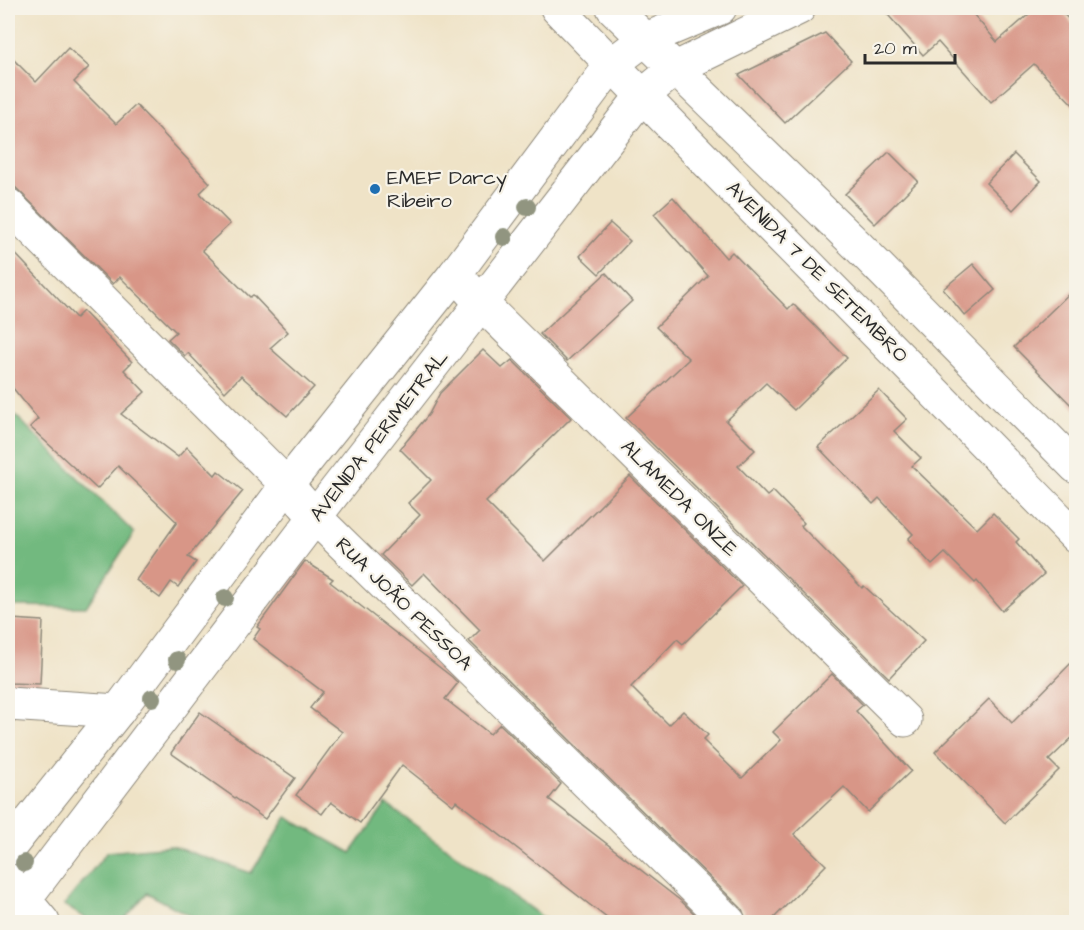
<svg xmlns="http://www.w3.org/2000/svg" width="1084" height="930" font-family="'Architects Daughter',sans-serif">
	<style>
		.forest { fill: #72b97f; stroke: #4e7255; stroke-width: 1.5 }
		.building { fill: #d89687 }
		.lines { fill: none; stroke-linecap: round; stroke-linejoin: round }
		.minor-casing { stroke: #8d8779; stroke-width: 35 }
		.tertiary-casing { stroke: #8d8779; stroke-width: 35 }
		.minor { stroke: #fff; stroke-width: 33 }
		.tertiary { stroke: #fff; stroke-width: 33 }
		.tree { fill: #919580 }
		.poi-dot { fill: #1f6fb2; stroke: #f7f3e8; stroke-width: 2 }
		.labels { text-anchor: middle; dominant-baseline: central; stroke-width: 4.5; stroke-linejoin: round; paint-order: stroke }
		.poi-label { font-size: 20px; fill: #2b2b2b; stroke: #f7f3e8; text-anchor: start }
		.street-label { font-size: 20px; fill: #2b2b2b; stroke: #f7f3e8 }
	</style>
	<rect width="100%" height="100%" fill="#f7f3e8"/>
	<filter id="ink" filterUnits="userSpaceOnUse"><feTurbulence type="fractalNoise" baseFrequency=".0167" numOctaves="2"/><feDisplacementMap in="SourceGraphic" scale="12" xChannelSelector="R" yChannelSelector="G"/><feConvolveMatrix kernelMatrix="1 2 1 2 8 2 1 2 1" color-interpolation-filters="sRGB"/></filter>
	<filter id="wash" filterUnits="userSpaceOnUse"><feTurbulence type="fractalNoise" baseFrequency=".008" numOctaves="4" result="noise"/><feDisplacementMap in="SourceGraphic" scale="24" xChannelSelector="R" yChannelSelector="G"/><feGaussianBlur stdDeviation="1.35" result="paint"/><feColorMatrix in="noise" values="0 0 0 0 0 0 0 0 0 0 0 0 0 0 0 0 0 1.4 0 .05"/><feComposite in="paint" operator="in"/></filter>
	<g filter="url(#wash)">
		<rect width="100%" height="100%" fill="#efe3c7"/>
		<g class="forest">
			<polygon points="8,408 134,533 86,607 8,606"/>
			<polygon points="386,804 549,922 202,922 147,893 122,922 91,922 64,905 107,852 172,846 251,873 287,817 351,853"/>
		</g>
		<g id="blocks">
			<g class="building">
				<polygon points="882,8 968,8 997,42 1036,8 1058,8 1077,28 1077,109 1034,64 991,102 938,42 923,55"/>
				<polygon points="825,33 851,61 785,123 739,75"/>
				<polygon points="68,48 89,67 74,82 116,124 136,105 210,183 200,193 230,224 202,250 250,297 253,295 288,332 270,348 314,387 287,416 241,376 225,392 188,353 185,356 168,339 176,332 120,277 113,284 8,180 8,54 36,82"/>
				<polygon points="889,152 918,181 875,224 845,194"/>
				<polygon points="1014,154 1041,181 1013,210 986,183"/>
				<polygon points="673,197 726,258 732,252 788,309 793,304 847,358 794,410 766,383 726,421 755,450 738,466 767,496 773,491 804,523 801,526 862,588 864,586 924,641 889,678 626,418 689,359 656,327 708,276 654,214"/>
				<polygon points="610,223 630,241 599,274 580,256"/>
				<polygon points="8,246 76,318 83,311 132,362 124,370 145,392 121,414 178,457 187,447 215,475 218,471 243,491 188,557 196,562 178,587 171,582 160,598 136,580 177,522 118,466 97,489 30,427 38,419 8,382"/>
				<polygon points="973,264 995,290 965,316 943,289"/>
				<polygon points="606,273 632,301 567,361 540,334"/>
				<polygon points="1077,286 1077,411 1014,347"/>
				<polygon points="483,350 502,368 512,360 571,418 486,502 545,561 630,476 742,586 683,644 677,639 631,687 669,725 683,711 708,735 703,740 742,778 781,740 773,732 832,674 863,705 856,711 911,771 868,812 844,787 794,834 826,865 770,922 747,922 742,909 469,641 480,630 424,573 412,585 381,555 420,515 408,503 431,480 400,449 429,414 440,393"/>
				<polygon points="879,390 907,419 894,431 921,458 912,466 977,529 993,513 1019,539 1016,542 1044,574 1002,611 977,581 975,583 945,553 932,565 908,539 913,534 879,498 873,504 818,447"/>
				<polygon points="305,561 333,579 330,582 452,677 458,683 445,699 490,734 500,724 561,784 549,799 681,901 703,922 612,922 456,801 453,805 402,765 360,823 331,802 322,814 296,795 342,732 310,708 323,692 253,639 260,629 257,627"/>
				<polygon points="11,619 43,621 40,684 8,683"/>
				<polygon points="1077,657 1077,733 1049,760 1059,770 1005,823 935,752 989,699 1012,723"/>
				<polygon points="200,712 295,778 265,819 171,753"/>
			</g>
		</g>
	</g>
	<g filter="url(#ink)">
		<use href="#blocks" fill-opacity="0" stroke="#8d8779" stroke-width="1.5"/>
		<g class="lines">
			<defs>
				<g id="minor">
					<polyline points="8,205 287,485 315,517 729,922"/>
					<polyline points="455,274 482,304 905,720"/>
					<polyline points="8,704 118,711"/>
					<polyline points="8,880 43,922"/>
				</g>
				<g id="tertiary">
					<path d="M557 8C729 186 904 360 1076 537"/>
					<polyline points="613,8 857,245 1076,467"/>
					<polyline points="8,849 118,711 287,485 455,274 612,64 644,40 720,8"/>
					<polyline points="8,921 315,517 641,97 676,68 799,8"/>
				</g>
			</defs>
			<use href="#minor" class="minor-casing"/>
			<use href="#tertiary" class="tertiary-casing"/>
			<use href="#minor" class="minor"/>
			<use href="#tertiary" class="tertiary"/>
		</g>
		<g class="tree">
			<circle cx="527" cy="207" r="9"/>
			<circle cx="504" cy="237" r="9"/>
			<circle cx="225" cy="598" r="9"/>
			<circle cx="177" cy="660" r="9"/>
			<circle cx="152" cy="698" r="9"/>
			<circle cx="24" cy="863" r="9"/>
		</g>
	</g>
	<circle class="poi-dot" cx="375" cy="189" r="6"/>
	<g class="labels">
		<g class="poi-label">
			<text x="387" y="178">EMEF Darcy<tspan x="387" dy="23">Ribeiro</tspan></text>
		</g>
		<g class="street-label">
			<text transform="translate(817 272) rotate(45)">AVENIDA 7 DE SETEMBRO</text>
			<text transform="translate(379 436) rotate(-52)">AVENIDA PERIMETRAL</text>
			<text transform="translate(679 498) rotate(45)">ALAMEDA ONZE</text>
			<text transform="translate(404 604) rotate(44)">RUA JOÃO PESSOA</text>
		</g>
	</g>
	<rect width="1084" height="930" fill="none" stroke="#f7f3e8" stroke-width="30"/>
	<path d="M865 54v9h90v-9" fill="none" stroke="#2b2b2b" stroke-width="3"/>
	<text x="874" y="54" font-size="18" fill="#2b2b2b" stroke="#f7f3e8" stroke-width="4.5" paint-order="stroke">20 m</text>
</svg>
